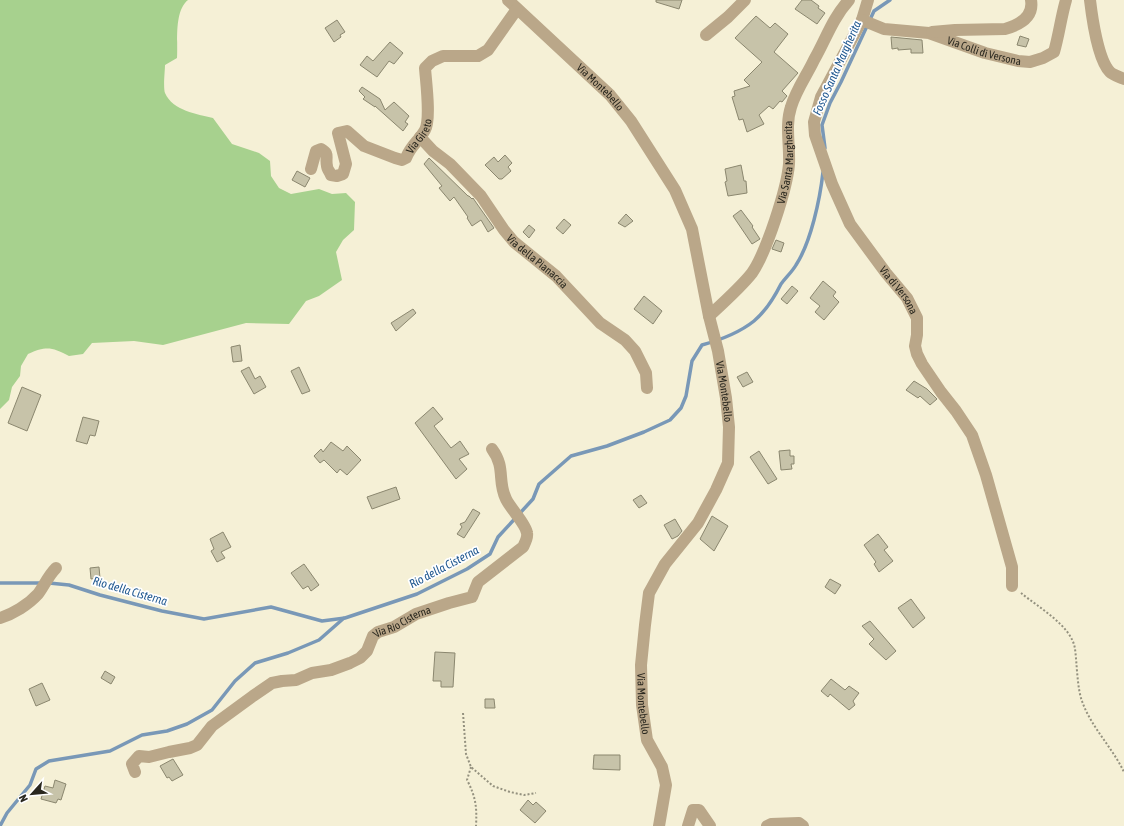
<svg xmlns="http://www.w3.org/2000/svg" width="1124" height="826" font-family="'Asap Condensed',sans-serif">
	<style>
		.green { fill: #a7d18e }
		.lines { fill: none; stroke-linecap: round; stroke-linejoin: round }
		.stream { stroke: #7998b7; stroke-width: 3.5 }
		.building { fill: #c7c3a9; stroke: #8b876f }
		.path { stroke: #94917f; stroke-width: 2; stroke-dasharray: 2 2; stroke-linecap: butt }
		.minor { stroke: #baa789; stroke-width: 12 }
		.labels { text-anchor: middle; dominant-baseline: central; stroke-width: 3.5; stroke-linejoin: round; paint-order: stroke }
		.street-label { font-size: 11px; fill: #29271e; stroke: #fff }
		.water-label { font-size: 12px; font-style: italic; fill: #205890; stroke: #fff }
	</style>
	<rect width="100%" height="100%" fill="#f5f0d6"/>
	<path class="green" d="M0 0H188C174 11 178 42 177 58L165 65C165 71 163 87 165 93 173 111 197 114 213 118L232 144 259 153 270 161 271 176 279 188 291 194 319 189 332 194 346 193 355 202 354 230 343 240 336 252 342 280 319 296 306 301 289 324 246 323 163 345 134 341 92 343 83 354 69 356C52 347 46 346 28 354L21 366 20 376 12 387 9 400 0 409Z"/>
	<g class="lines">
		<g class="stream">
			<polyline points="825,148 822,125 830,103 841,82 874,11 890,0"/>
			<polyline points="0,583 41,583"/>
			<path d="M49 583 69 585 100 595 162 611 204 619 271 607 322 621 345 618 417 594 467 569 490 554 498 537 533 499 539 484 571 456 607 446 644 432 670 420 681 408 686 396 692 361 702 345C720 340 739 333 754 321 766 311 774 298 781 284 786 277 792 272 796 265 811 242 820 199 823 172"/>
			<polyline points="0,826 7,813 30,785 36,769 49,761 110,751 142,735 167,731 187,724 212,710 235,681 255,663 288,653 319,640 344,618"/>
		</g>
	</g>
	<g class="building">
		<polygon points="656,0 682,0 679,9 656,2"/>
		<polygon points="802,0 811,0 819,6 818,8 825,13 817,24 795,9"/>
		<polygon points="756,16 770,28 775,23 788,34 774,52 798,73 782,91 787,96 782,102 780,101 773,109 769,106 759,115 764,124 747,132 743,119 739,120 732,97 735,96 734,91 750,86 744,80 762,62 735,38"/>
		<polygon points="337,20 345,32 340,35 341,37 334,42 325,28"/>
		<polygon points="1020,36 1029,39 1026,47 1017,45"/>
		<polygon points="891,37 922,40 923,53 911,53 911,49 898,50 898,48 892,49"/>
		<polygon points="390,42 403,53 394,64 389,61 377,77 360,65 367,56 373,61"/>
		<polygon points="362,87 380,99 385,110 394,102 409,116 405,122 408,124 403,131 375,106 375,107 363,99 365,97 359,91"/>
		<polygon points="505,155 512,163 508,167 511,171 502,179 499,179 485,165 494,157 498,162"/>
		<polygon points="429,158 468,196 469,196 472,199 473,198 475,201 494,228 488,232 481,220 472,226 467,218 468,217 454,197 450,201 439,188 442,186 424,164"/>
		<polygon points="741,165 744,181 746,181 747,193 728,196 725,182 727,181 725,169"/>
		<polygon points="297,171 310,178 305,187 292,180"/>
		<polygon points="741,210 753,226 752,227 760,239 752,244 733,216"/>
		<polygon points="626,214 633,221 625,227 618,223"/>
		<polygon points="564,219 571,225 563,234 556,228"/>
		<polygon points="529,225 535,230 529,238 523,232"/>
		<polygon points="776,240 784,243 781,252 772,249"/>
		<polygon points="823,281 836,292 833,296 839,302 824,320 815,312 820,306 810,298"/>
		<polygon points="792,286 798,291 787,304 781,299"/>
		<polygon points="644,296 662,311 653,324 634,309"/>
		<polygon points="413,309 416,313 396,331 391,323"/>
		<polygon points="240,345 242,361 233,362 231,347"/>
		<polygon points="249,367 255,379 260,376 266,387 254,394 241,371"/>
		<polygon points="299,367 310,391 302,394 291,371"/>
		<polygon points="747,372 753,382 743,387 737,377"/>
		<polygon points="914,381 927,389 937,399 930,405 920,396 918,398 906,390"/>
		<polygon points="22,387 41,395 27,431 8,423"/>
		<polygon points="433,407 443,419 434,426 451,448 460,441 469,454 459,459 467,469 456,479 415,423"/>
		<polygon points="83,417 99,421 95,436 90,435 87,444 76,441"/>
		<polygon points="331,442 343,451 347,446 361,460 347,475 340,469 337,473 324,460 320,463 314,456 321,449 323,452"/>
		<polygon points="790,450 790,456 794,456 794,464 791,464 792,469 781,470 779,451"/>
		<polygon points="759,451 777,479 768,484 750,457"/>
		<polygon points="396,487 400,499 372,509 367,497"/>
		<polygon points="641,495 647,503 639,508 633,500"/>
		<polygon points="473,509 480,513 464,538 457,534 462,527 460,524 465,522"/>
		<polygon points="712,516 728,526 714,551 700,539"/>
		<polygon points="675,519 682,531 678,536 672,539 664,525"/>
		<polygon points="223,532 231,547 221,552 225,558 217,562 211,551 214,549 210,539"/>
		<polygon points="878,534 888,547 884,550 893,561 879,572 874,564 876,562 864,545"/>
		<polygon points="304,564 319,585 311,591 308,586 303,589 291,573"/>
		<polygon points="99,567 100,578 91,579 90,568"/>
		<polygon points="830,579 841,585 835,594 825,587"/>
		<polygon points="911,599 925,618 913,628 898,608"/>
		<polygon points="870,621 896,651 886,660 869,644 874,639 862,626"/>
		<polygon points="435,652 455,653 453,687 441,687 441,681 433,681"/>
		<polygon points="105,671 115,677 111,684 101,678"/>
		<polygon points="831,679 845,690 849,686 859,693 853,701 855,705 849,710 830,694 828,697 821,691"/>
		<polygon points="42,683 50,700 36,706 29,689"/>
		<polygon points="485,699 494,699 495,708 485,708"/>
		<polygon points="594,755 620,755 620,770 593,769"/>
		<polygon points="173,759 183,775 172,781 169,777 167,778 160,766"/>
		<polygon points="55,780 66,784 61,800 58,799 56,803 41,799 45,786 53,788"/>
		<polygon points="528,800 533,805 536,802 546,811 535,823 520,810"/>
	</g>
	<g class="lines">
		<g class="path">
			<path d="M1021 593C1038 607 1072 626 1075 649 1077 663 1077 688 1082 701 1091 727 1112 747 1124 772"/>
			<polyline points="463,713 466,754 471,767 493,786 510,792 524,795 536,793"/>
			<path d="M471 767 467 780C476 797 477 808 476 826"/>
		</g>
		<g class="minor">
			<path id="s1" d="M508 0 610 95 631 121 675 190 692 229 709 316 718 351 726 398 729 427 728 463 716 490 698 523 665 564 649 593 645 625 641 665 642 705 647 740 662 767 666 785 659 826"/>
			<path id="s2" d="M868 0 862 20 821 97 814 122 815 135 832 184 850 224 886 273 907 298 917 318V335L915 346 917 354 922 364 941 392 956 411 972 435 986 475 1012 567V586"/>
			<path d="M1090 0C1092 17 1098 60 1110 72 1113 75 1120 77 1124 79"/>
			<path id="s3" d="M862 20 884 29 929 33 985 53 1018 61 1030 62 1043 58 1054 52C1059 35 1061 17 1066 0"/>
			<path d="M932 32 955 30 1005 29C1019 25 1034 17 1031 0"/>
			<polyline points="706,35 728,17 745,0"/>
			<path id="s4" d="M420 137 433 151 450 164 481 196 504 230 514 242 556 276 600 323 625 340 635 351 646 373 647 388"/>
			<path id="s5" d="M311 169 316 151 321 149C330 154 325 157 327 166 327 169 330 172 331 175L337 176 343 174 346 164 338 133 347 131 364 146 395 158 402 160 406 158C411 145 419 141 425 130 431 119 426 82 425 68L432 61 443 56H478L488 50 517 9"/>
			<path id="s6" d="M709 316C722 304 741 287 752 273 766 253 787 189 789 164 790 145 785 125 791 107 796 90 807 75 814 60 826 39 832 19 849 0"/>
			<path d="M0 618C13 614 28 605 38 594 44 586 48 576 56 568"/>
			<path id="s7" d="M135 772 132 764 139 756 149 757 169 752 190 748 197 745 212 726 253 696 272 683 282 681 296 680 312 673 331 670 350 663 360 658 367 651 373 636 378 632 394 627 416 614 449 603 472 597 478 582 523 547C525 543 528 538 527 533 526 524 510 508 506 499 497 481 506 468 492 449"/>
			<polyline points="688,826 693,810 699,810 710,826"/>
			<polyline points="767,826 771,824 799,823 803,826"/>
		</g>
	</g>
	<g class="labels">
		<g class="street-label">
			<text stroke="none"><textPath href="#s3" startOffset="127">Via Colli di Versona</textPath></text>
			<text stroke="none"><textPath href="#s1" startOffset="127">Via Montebello</textPath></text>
			<text stroke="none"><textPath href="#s5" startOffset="211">Via Gireto</textPath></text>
			<text stroke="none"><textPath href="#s6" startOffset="178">Via Santa Margherita</textPath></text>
			<text stroke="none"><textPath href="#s4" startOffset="172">Via della Pianaccia</textPath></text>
			<text stroke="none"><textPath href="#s2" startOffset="325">Via di Versona</textPath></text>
			<text stroke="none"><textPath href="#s1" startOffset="463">Via Montebello</textPath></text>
			<text stroke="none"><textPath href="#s7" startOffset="328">Via Rio Cisterna</textPath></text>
			<text stroke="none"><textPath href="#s1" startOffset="799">Via Montebello</textPath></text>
		</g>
		<g class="water-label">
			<text transform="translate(837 68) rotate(-66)">Fosso Santa Margherita</text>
			<text transform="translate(444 567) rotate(-28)">Rio della Cisterna</text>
			<text transform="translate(130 591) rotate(16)">Rio della Cisterna</text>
		</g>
	</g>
	<g transform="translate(32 794) rotate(243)" stroke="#ffffff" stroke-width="3" paint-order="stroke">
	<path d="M0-3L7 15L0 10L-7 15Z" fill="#29271e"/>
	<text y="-6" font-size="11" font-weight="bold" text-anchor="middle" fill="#29271e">N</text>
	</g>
</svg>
